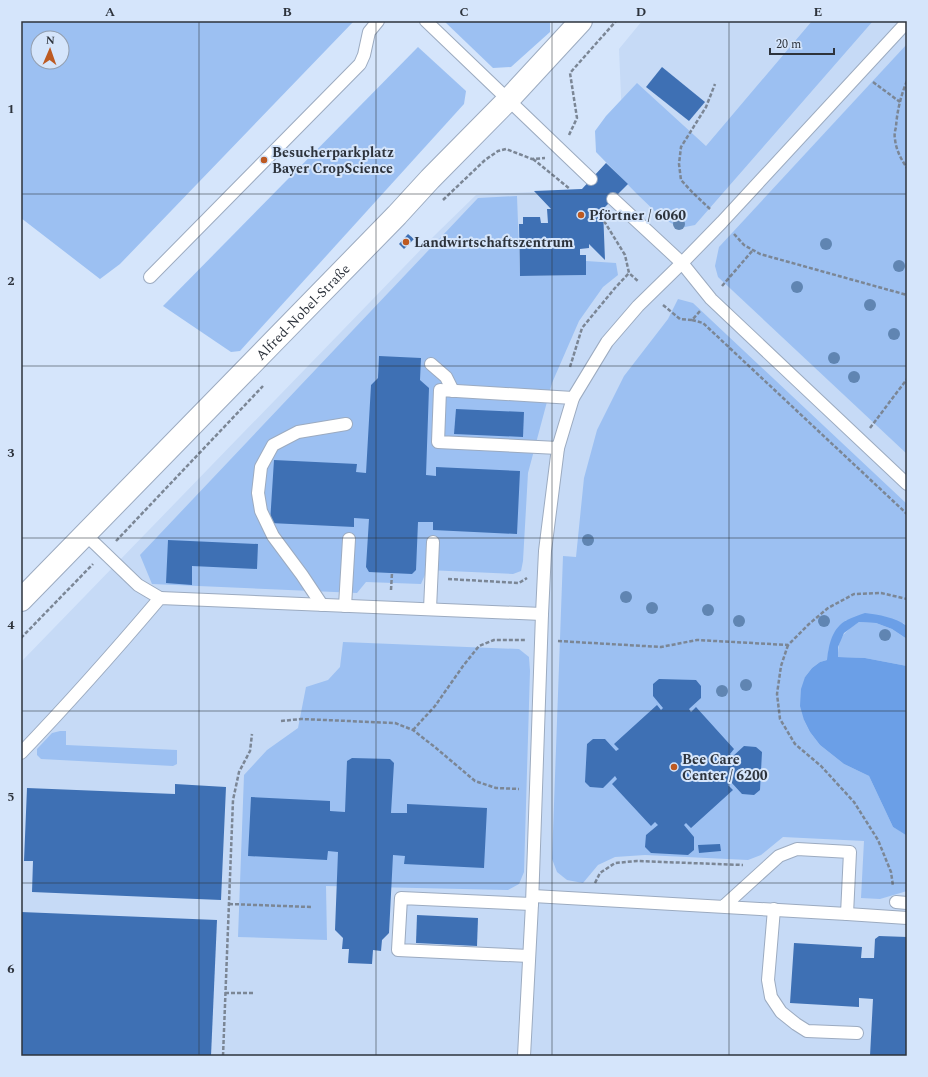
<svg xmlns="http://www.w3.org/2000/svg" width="928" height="1077" font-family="Spectral,serif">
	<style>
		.built { fill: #c6daf6 }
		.green { fill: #9cc0f2; fill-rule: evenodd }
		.water { fill: #6b9fe7 }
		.building { fill: #3e70b4 }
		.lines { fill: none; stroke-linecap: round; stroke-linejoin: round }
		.lane-casing { stroke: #9cabc0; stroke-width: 14 }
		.secondary-casing { stroke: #9cabc0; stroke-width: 24 }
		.path { stroke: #7b8695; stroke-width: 2.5; stroke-dasharray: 4 2; stroke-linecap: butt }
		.lane { stroke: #fff; stroke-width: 12 }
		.secondary { stroke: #fff; stroke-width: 22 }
		.tree { fill: #6085b2 }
		.grid { fill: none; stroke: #2d333c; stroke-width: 1; stroke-opacity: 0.55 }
		.poi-dot { fill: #bd5a22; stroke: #d5e5fb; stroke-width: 1.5 }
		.labels { text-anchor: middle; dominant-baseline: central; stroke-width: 4; stroke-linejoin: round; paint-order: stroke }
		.poi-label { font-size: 14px; font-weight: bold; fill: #2d333c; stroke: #d5e5fb; text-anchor: start }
		.street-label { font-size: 14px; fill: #2d333c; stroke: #d5e5fb }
		.neatline { fill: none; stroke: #2d333c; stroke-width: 1.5 }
		.grid-label { font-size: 13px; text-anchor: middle; font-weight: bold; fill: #2d333c }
	</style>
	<rect width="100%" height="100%" fill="#d5e5fb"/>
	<polygon class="built" points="642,21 907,21 907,1056 21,1056 21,662 434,236 476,195 582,189 606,163 617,174 624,166 619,49"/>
	<g class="green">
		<path d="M21 21H354L120 264 100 279 21 218ZM38 38H62V62H38Z"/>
		<polygon points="444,21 550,21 550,32 511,67 493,68"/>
		<polygon points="812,21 873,21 695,225 680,228 662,218 636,193 596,152 595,131 606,116 637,83 706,146"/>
		<polygon points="907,44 907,454 718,277 715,266 719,247"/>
		<polygon points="418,47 466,91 464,104 240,351 231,352 163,306"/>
		<polygon points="517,196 520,276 586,275 586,261 616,263 618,275 603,287 579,321 552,383 528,473 523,561 521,571 513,574 427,570 421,584 366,582 357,593 152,584 140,555 478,198"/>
		<polygon points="678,299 693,303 907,504 907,626 903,623 846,620 829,648 827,660 820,662 812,668 805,677 804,720 810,732 820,745 844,764 869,776 893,827 907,835 907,891 880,899 861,898 864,841 783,837 761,855 748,860 645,855 615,857 598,865 583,883 567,880 557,872 552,859 563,556 576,557 584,478 597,430 624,376 668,319"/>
		<path d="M859 622 876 623 892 629 907 639V666L865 658 838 657C838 637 843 633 859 622Z"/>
		<polygon points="343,642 519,649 529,657 530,671 524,872 519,884 508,890 326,886 327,940 238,937 244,775 267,750 298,728 306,687 328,680 340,667"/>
		<polygon points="60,731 66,731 66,745 177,750 177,764 173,766 41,759 37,755 37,749 52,733"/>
	</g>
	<path class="water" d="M865 613C879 615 895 617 907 626V639L892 629 876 623 859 622 844 633 838 647V657L865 658 907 666V834L906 835 893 827 869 776 844 764 820 745 810 732 804 720 800 706 801 689 805 677 812 668 820 662 827 660C829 644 832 628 847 620 853 617 859 615 865 613Z"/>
	<g class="building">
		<polygon points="662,67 705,102 689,121 646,87"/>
		<polygon points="606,163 628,184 603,209 605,260 589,244 589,248 580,249 580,255 586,255 586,275 520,276 519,224 523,224 523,217 540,217 541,223 548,223 547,209 551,209 534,191 582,189"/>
		<polygon points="408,234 414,239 404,249 399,244"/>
		<polygon points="379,356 421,358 420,380 429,388 426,475 436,476 436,467 520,471 517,534 433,530 433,522 418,522 416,570 412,574 369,572 366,567 369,519 354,518 354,527 270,523 274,460 357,464 356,472 366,473 371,385 378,378"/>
		<polygon points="456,409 524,412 523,437 454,434"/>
		<polygon points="168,540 258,544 257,569 192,566 192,585 166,583"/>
		<polygon points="659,679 696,680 701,686 701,698 689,709 691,712 696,707 734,749 730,754 732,757 744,746 756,747 762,752 760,790 754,795 742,794 731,782 728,785 733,790 691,828 686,823 684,825 694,837 694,850 688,855 651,853 645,847 646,835 658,825 655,822 651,826 612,784 617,779 615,776 603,788 590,787 585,782 587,744 593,739 605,739 616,751 619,749 614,744 657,705 661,710 663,708 653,696 653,684"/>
		<polygon points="352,758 390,759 394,763 391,813 407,813 407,804 487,808 484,868 404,864 405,856 393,855 389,933 382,940 381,951 373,950 372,964 348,963 349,949 342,949 343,938 335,930 338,852 328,851 327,860 248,856 251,797 330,801 330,811 345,812 347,761"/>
		<polygon points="175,784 226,787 221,900 32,892 33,861 24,861 27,788 175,794"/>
		<polygon points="720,844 721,851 699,853 698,845"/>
		<polygon points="21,912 217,920 211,1056 21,1056"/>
		<polygon points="417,915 478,918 477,946 416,943"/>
		<polygon points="879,936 907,937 907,1056 870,1056 873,999 859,998 859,1007 790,1003 794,943 862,947 861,958 874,958 875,939"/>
	</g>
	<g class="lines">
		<defs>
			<g id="lane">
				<polyline points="426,21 591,179"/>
				<polyline points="613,199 682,263 711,299 907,484"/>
				<polyline points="150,277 360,64 364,55 369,32 378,21"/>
				<polyline points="431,364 446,377 453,391"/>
				<polyline points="558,448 438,442 440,390 573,398"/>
				<polyline points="85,534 138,585 160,598"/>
				<polyline points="322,605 302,575 273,536 261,511 258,493 261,467 273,445 298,432 346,424"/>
				<polyline points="345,606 349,539"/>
				<polyline points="430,609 433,542"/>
				<polyline points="542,614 545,551 558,448 573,398 607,342 638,306 682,263 722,222 907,22"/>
				<path d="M21 753C69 703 115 651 160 598L542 614 532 904 524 1056"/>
				<polyline points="533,896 847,914 850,852 797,849 779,856 724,906"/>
				<polyline points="896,902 907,903"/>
				<polyline points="774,909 768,980 771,997 781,1012 796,1024 807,1031 857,1033"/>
				<polyline points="847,914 907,918"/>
				<polyline points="529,956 398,950 401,898 532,904"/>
			</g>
			<g id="secondary">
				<path id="s1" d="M21 600 397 215 430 179 508 100 581 21"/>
			</g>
		</defs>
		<use href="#lane" class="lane-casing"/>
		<use href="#secondary" class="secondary-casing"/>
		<g class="path">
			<path d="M907 81C901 95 897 111 896 127 895 131 894 135 895 139 896 150 901 159 907 168"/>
			<polyline points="873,82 900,102"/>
			<polyline points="569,135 577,118 570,73 616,21"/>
			<polyline points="533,159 570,189"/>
			<polyline points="443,200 485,160 498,151 506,149 532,159 545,158"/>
			<polyline points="710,209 693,193 681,180 679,164 681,147 706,107 715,84"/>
			<polyline points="604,221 625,255 629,273 639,282"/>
			<polyline points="734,234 744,245 760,254 907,295"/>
			<polyline points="722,286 753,250"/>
			<polyline points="663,305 680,319 692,320 700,311"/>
			<polyline points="692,320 703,323 907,514"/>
			<polyline points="570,367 582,328 615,288 629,273"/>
			<polyline points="870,428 907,379"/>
			<polyline points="116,541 263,386"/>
			<polyline points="448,579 519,583 527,578"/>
			<polyline points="391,590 392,573"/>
			<polyline points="21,638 93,564"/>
			<polyline points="558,641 661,647 697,640 788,645 809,624 828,608 854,594 881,593 907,599"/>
			<polyline points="788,645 781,666 777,694 780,719 795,744 821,766 854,802 878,840 891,872 893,886"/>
			<polyline points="281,721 301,719 395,723 413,730 436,748 475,781 496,788 519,789"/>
			<polyline points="413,730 435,706 463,666 479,646 494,640 525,640"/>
			<polyline points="595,883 600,873 615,863 637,861 743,865"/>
			<polyline points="229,904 311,907"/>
			<polyline points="225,993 254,993"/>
			<polyline points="223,1056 233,800 239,772 250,751 252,734"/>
		</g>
		<use href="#lane" class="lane"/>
		<use href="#secondary" class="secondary"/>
	</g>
	<g class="tree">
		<circle cx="679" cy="224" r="6"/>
		<circle cx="826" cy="244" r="6"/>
		<circle cx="899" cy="266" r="6"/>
		<circle cx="797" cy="287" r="6"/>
		<circle cx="870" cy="305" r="6"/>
		<circle cx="894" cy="334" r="6"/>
		<circle cx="834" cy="358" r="6"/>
		<circle cx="854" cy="377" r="6"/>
		<circle cx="588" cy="540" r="6"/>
		<circle cx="626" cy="597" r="6"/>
		<circle cx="652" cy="608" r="6"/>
		<circle cx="708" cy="610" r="6"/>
		<circle cx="739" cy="621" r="6"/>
		<circle cx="824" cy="621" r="6"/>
		<circle cx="885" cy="635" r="6"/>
		<circle cx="746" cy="685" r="6"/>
		<circle cx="722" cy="691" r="6"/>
	</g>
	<path class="grid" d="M199 21V1056M376 21V1056M552 21V1056M729 21V1056M21 194H907M21 366H907M21 538H907M21 711H907M21 883H907"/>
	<g class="poi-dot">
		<circle cx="264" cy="160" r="4"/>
		<circle cx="581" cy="215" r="4"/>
		<circle cx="406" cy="242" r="4"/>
		<circle cx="674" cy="767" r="4"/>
	</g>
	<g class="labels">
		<g class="poi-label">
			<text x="272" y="152">Besucherparkplatz<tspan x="272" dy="16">Bayer CropScience</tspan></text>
			<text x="589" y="215">Pförtner / 6060</text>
			<text x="414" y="242">Landwirtschaftszentrum</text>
			<text x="682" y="759">Bee Care<tspan x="682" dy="16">Center / 6200</tspan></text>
		</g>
		<g class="street-label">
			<text stroke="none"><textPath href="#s1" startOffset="403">Alfred-Nobel-Straße</textPath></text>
		</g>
	</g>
	<rect width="928" height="1077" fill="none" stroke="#d5e5fb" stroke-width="44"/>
	<g transform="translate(50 50) rotate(2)"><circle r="19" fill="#d5e5fb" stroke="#929eaf"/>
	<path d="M0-3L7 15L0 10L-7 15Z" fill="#bd5a22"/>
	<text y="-6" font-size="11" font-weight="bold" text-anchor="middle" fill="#2d333c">N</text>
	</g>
	<path d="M770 48v6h64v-6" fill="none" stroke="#2d333c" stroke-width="2"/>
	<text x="776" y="48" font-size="12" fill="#2d333c" stroke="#d5e5fb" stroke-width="3" paint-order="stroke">20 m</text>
	<rect x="22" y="22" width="884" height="1033" class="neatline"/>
	<g class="grid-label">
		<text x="110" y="16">A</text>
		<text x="287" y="16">B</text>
		<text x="464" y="16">C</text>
		<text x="641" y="16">D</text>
		<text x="818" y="16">E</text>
		<text x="11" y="113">1</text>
		<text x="11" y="285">2</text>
		<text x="11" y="457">3</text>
		<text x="11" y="629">4</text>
		<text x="11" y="801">5</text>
		<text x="11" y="973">6</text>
	</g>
</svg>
